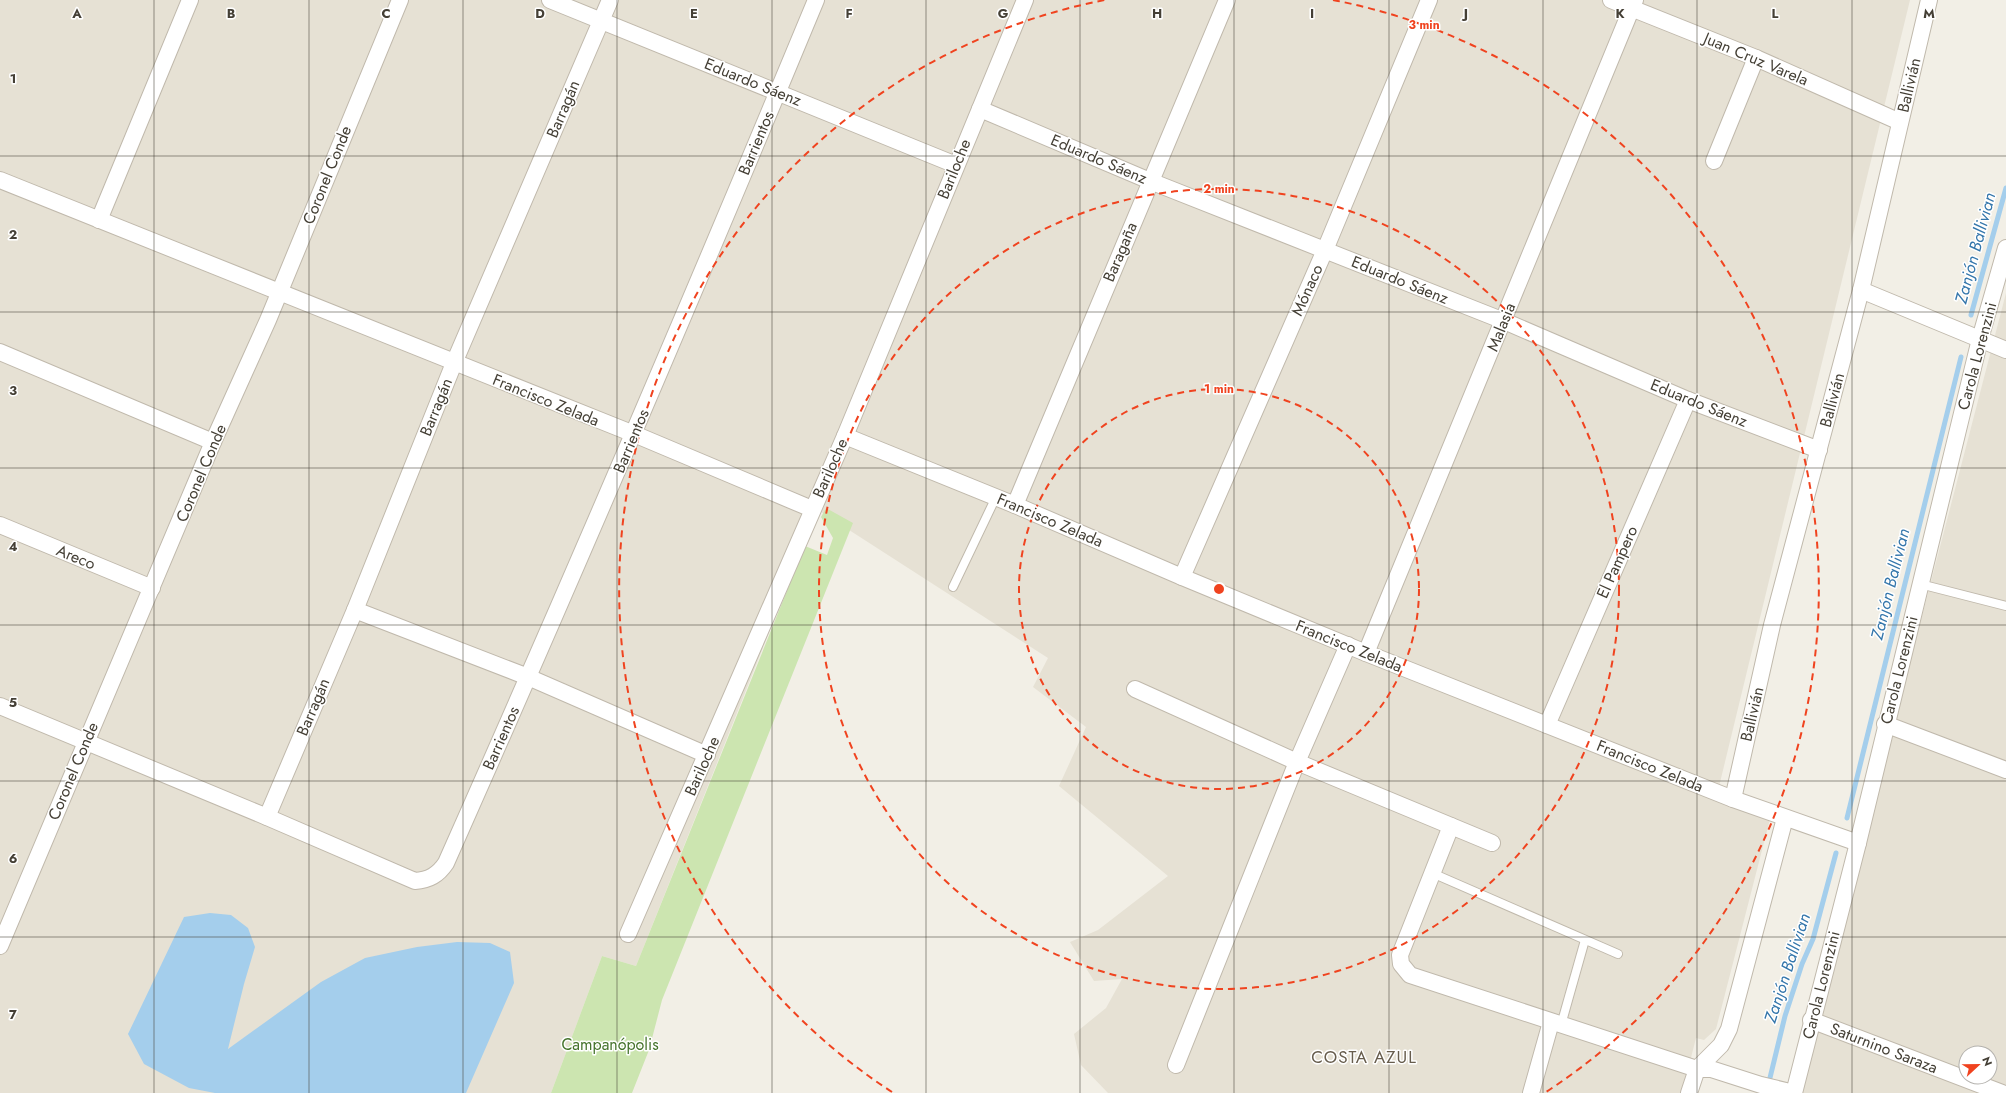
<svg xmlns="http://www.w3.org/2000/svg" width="2006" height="1093" font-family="Jost,sans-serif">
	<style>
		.residential { fill: #e6e1d4; fill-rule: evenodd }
		.green { fill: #cce5b0 }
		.water { fill: #a4ceec }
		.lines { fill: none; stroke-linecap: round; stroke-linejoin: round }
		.stream { stroke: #a4ceec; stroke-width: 5 }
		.service-casing { stroke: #c0b9ac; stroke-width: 10 }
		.minor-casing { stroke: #c0b9ac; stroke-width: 18 }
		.service { stroke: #fff; stroke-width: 8 }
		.minor { stroke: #fff; stroke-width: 16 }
		.grid { fill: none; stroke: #443f35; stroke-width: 1; stroke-opacity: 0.55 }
		.ring { fill: none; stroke: #f0431f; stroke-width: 2; stroke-dasharray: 7 5 }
		.labels { text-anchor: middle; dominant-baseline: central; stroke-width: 3; stroke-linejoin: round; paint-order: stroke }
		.street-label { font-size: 16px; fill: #443f35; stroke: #fff }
		.park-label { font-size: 16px; fill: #45732c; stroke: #fff }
		.water-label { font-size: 17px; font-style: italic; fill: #3476ab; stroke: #fff }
		.neighbourhood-label { font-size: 17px; letter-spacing: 1px; fill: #675d4d; stroke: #fff }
		.grid-label { font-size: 13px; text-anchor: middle; font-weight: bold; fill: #443f35; stroke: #fff; stroke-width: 3; stroke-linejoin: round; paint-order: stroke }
		.centre { fill: #f0431f; stroke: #fff; stroke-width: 2 }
		.ring-label { font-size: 12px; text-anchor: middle; font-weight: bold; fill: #f0431f; stroke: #fff; stroke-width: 3; stroke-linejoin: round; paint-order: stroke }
	</style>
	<rect width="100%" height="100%" fill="#f2efe6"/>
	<g class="residential">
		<polygon points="0,0 1910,0 1716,799 1770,819 1716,1029 1704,1040 1696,1038 1682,1093 1108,1093 1081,1065 1074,1034 1106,1008 1122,979 1094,981 1070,942 1098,930 1168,876 1059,786 1086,727 1033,687 1048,658 818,510 636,966 602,956 551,1093 0,1093"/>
		<path d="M2006 293V1093H1798ZM1966 1053H1990V1077H1966Z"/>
	</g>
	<polygon class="green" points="826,508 853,523 662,1000 649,1050 632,1093 551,1093 602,956 636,966 805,546 827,555 833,538 821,517"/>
	<polygon class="water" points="210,913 231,915 248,928 255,947 244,984 228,1049 321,982 365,958 417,947 457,942 490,943 510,952 514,983 466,1093 215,1093 189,1088 144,1064 128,1034 184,917"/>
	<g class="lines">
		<g class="stream">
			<polyline points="1971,315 2006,188"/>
			<polyline points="1847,818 1961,357"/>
			<polyline points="1768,1086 1785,1016 1802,964 1813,939 1836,853"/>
		</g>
		<defs>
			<g id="service">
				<polyline points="1920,584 2006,606"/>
				<polyline points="953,587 996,497"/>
				<polyline points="1432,873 1618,954"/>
				<polyline points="1561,1025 1585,940"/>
			</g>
			<g id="minor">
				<polyline points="550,0 956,165"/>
				<polyline points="1611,0 1756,58 1900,122"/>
				<polyline points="980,109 1150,181 1504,321 1688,400 1819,450"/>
				<polyline points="1714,161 1756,58"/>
				<polyline points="0,180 634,434 812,509"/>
				<polyline points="99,220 190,0"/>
				<polyline points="1861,290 2006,350"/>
				<polyline points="0,352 213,442"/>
				<polyline points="845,436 1015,505 1182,577 1366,653 1733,799 1858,843"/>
				<polyline points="1015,505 1227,0"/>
				<polyline points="0,525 152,588"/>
				<polyline points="1182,577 1325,250 1429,0"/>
				<polyline points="355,610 528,677 707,755"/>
				<polyline points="1366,653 1635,0"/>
				<polyline points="1135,689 1297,762 1492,843"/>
				<path d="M0 706 267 817 415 881C429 880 438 875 446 863 573 577 696 289 816 0"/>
				<polyline points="1885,724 2006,770"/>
				<polyline points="1547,725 1688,400"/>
				<polyline points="1733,799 1772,625 1861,290 1929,0"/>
				<polyline points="267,817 355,610 454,363 610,0"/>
				<polyline points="1451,826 1400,955 1401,964 1410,975 1697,1069 1711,1069 1761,1085 1794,1093 1858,843 1980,339 2006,248"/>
				<polyline points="628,934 845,436 1025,0"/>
				<polyline points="0,946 213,442 268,320 400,0"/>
				<polyline points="1811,1020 2002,1093"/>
				<polyline points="1176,1065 1297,762 1348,645"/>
				<polyline points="1531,1093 1551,1022"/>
				<polyline points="1689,1093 1697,1069 1721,1045 1729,1029 1785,818"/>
			</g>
		</defs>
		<use href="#service" class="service-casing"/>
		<use href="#minor" class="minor-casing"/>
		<use href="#service" class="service"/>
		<use href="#minor" class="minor"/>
	</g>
	<path class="grid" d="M154 0V1093M309 0V1093M463 0V1093M617 0V1093M772 0V1093M926 0V1093M1080 0V1093M1234 0V1093M1389 0V1093M1543 0V1093M1697 0V1093M1852 0V1093M0 156H2006M0 312H2006M0 468H2006M0 625H2006M0 781H2006M0 937H2006"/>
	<g class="ring">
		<circle cx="1219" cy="589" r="200"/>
		<circle cx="1219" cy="589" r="400"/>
		<path d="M892 1092A600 600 0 0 1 1105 0M1333 0A600 600 0 0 1 1546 1092"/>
	</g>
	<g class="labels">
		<g class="street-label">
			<text transform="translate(1756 59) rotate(23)">Juan Cruz Varela</text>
			<text transform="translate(753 82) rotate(22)">Eduardo Sáenz</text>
			<text transform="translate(1909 85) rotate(-77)">Ballivián</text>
			<text transform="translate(563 109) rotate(-67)">Barragán</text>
			<text transform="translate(756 143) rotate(-67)">Barrientos</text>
			<text transform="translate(1099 159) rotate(23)">Eduardo Sáenz</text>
			<text transform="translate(954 169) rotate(-68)">Bariloche</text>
			<text transform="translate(327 175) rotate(-68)">Coronel Conde</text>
			<text transform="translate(1120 252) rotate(-67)">Baragaña</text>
			<text transform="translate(1400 280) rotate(22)">Eduardo Sáenz</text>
			<text transform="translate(1307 290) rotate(-66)">Mónaco</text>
			<text transform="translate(1501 327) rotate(-68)">Malasia</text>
			<text transform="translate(1977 356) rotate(-75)">Carola Lorenzini</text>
			<text transform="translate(546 400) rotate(22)">Francisco Zelada</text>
			<text transform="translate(1832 400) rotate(-75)">Ballivián</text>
			<text transform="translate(1699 403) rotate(22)">Eduardo Sáenz</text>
			<text transform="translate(436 407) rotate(-68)">Barragán</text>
			<text transform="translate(631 441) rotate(-67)">Barrientos</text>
			<text transform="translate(830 468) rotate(-66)">Bariloche</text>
			<text transform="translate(201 473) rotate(-67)">Coronel Conde</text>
			<text transform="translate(1050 520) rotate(23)">Francisco Zelada</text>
			<text transform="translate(76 557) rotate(22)">Areco</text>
			<text transform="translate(1617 562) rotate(-66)">El Pampero</text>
			<text transform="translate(1349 646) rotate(22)">Francisco Zelada</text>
			<text transform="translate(1899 670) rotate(-76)">Carola Lorenzini</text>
			<text transform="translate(313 707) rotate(-67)">Barragán</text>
			<text transform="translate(1752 714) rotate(-77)">Ballivián</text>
			<text transform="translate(501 738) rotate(-66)">Barrientos</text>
			<text transform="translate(702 766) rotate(-66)">Bariloche</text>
			<text transform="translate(1650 766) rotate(22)">Francisco Zelada</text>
			<text transform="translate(73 771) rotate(-67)">Coronel Conde</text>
			<text transform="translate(1821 985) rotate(-76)">Carola Lorenzini</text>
			<text transform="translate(1884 1048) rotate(21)">Saturnino Saraza</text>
		</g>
		<g class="park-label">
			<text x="610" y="1044">Campanópolis</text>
		</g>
		<g class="water-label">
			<text transform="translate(1975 248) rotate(-75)">Zanjón Ballivian</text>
			<text transform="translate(1890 584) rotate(-76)">Zanjón Ballivian</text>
			<text transform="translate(1787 968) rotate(-72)">Zanjón Ballivian</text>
		</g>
		<g class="neighbourhood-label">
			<text x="1364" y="1057">COSTA AZUL</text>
		</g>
	</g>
	<g class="grid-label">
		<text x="77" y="18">A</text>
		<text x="231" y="18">B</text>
		<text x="386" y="18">C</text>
		<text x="540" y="18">D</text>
		<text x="694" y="18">E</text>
		<text x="849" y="18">F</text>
		<text x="1003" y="18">G</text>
		<text x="1157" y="18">H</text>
		<text x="1312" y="18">I</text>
		<text x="1466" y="18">J</text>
		<text x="1620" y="18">K</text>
		<text x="1775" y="18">L</text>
		<text x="1929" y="18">M</text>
		<text x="13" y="83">1</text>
		<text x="13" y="239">2</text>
		<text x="13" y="395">3</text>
		<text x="13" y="551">4</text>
		<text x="13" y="707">5</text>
		<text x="13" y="863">6</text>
		<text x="13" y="1019">7</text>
	</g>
	<circle cx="1219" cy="589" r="6" class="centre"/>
	<g class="ring-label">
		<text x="1424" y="29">3 min</text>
		<text x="1219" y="193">2 min</text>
		<text x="1219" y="393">1 min</text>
	</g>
	<g transform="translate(1978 1065) rotate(68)"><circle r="19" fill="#ffffff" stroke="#b4b2ae"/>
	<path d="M0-3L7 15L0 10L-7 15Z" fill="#f0431f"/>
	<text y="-6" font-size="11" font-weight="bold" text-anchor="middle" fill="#443f35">N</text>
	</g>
</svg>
